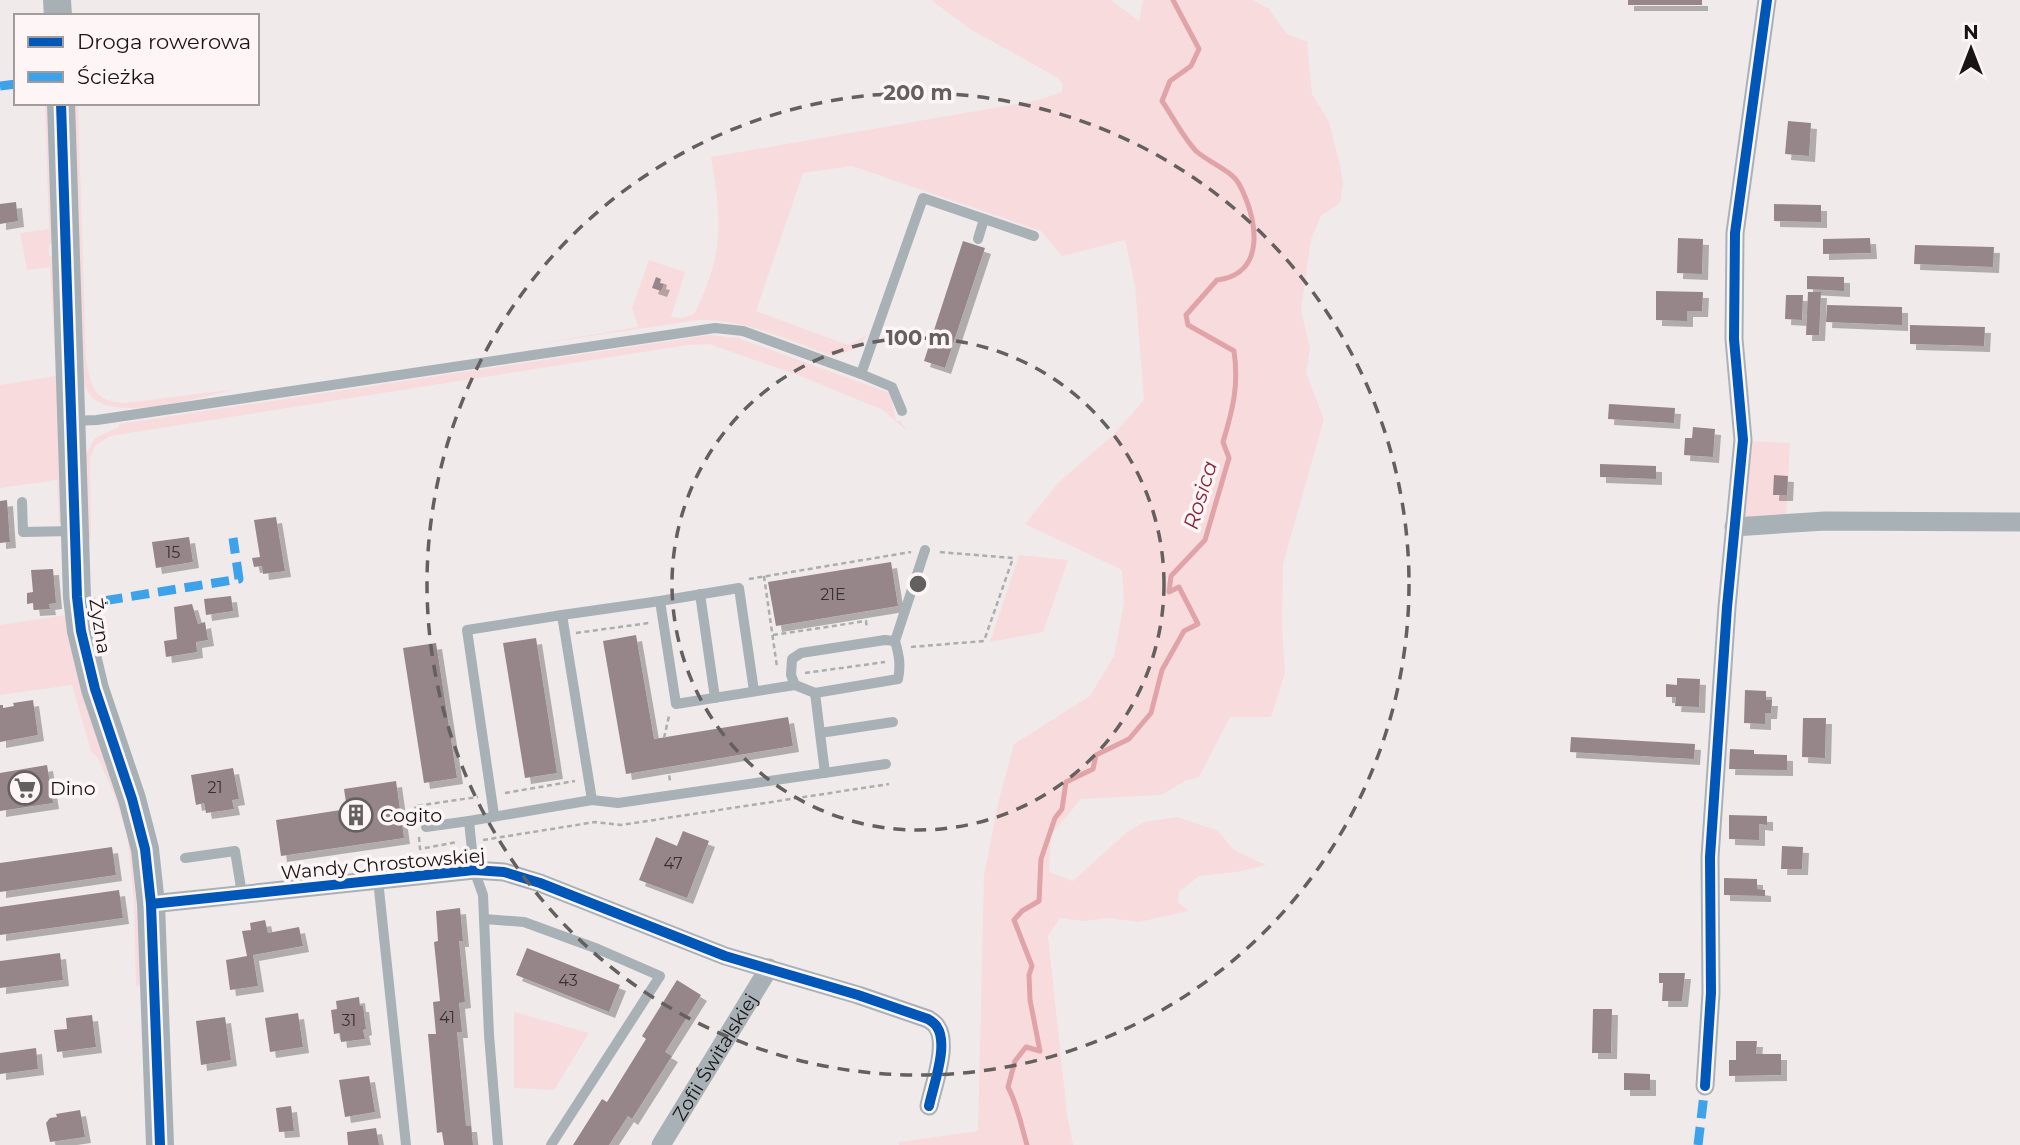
<svg xmlns="http://www.w3.org/2000/svg" width="2020" height="1145" font-family="Montserrat,sans-serif">
	<style>
		.green { fill: #f8dbdd }
		.lines { fill: none; stroke-linecap: round; stroke-linejoin: round }
		.stream { stroke: #dfa3a8; stroke-width: 5 }
		.building { fill: #978689; filter: url(#shadow) }
		.path { stroke: #aaaeb0; stroke-width: 2.5; stroke-dasharray: 5 3.5; stroke-linecap: butt }
		.lane { stroke: #a8b1b6; stroke-width: 10 }
		.street { stroke: #a8b1b6; stroke-width: 19 }
		.secondary { stroke: #a6b0b5; stroke-width: 28 }
		.quiet { stroke: #3da2ea; stroke-width: 9; stroke-dasharray: 18 9; stroke-linecap: butt }
		.cycleway-casing { stroke: #fef6f6; stroke-width: 15 }
		.cycleway { stroke: #0057b8; stroke-width: 10 }
		.ring { fill: none; stroke: #656060; stroke-width: 3.5; stroke-dasharray: 12 9 }
		.labels { text-anchor: middle; dominant-baseline: central; stroke-width: 7; stroke-linejoin: round; paint-order: stroke }
		.number-label { font-size: 16px; fill: #383132 }
		.street-label { font-size: 19px; fill: #191515; stroke: #fef6f6 }
		.poi-label { font-size: 19px; fill: #191515; stroke: #fef6f6; text-anchor: start }
		.water-label { font-size: 21px; font-style: italic; fill: #892638; stroke: #fef6f6 }
		.centre { fill: #656060; stroke: #fef6f6; stroke-width: 3.5 }
		.ring-label { font-size: 21px; text-anchor: middle; font-weight: bold; fill: #656060; stroke: #fef6f6; stroke-width: 7; stroke-linejoin: round; paint-order: stroke }
	</style>
	<defs>
		<filter id="shadow"><feDropShadow dx="6" dy="6" stdDeviation="0" flood-color="#0004"/></filter>
	</defs>
	<rect width="100%" height="100%" fill="#f1eaeb"/>
	<g class="green">
		<path d="M931 0H1111L1139 21 1143 0H1253L1268 8 1287 34 1307 42 1312 94 1329 122 1339 161 1343 183 1340 203 1321 216 1311 239 1301 310 1310 348 1306 373 1324 419 1283 564 1282 628 1285 673 1271 717H1230L1199 777 1185 781 1161 795 1081 799 1051 835 1049 872 1073 881 1126 833 1144 822 1177 817 1217 830 1234 850 1266 865 1237 872 1199 876 1179 892 1178 902 1189 911 1139 922 1107 918 1084 921 1060 918 1048 936 1067 1114 1073 1145H899V1142L978 1131 984 876 998 804 1014 744 1090 696 1114 656 1124 603 1122 570 1025 524 1059 482 1113 435 1144 400 1135 286 1125 240 1062 256 1041 231 852 166 803 173 756 311 848 345 867 335C857 349 848 353 831 356 788 340 745 319 698 320L530 345 638 327 632 308 649 260 685 272 671 317 682 318 694 314C724 255 722 221 711 157L1034 101 1062 92V83L1058 78 970 29Z"/>
		<polygon points="45,103 48,103 53,244 49,244 49,256 54,256 61,522 59,522 57,480 0,488 0,385 56,376 50,267 27,270 20,233 49,229"/>
		<path d="M73 103H78L86 359C91 387 94 402 126 403L237 389C205 396 112 424 90 395 85 389 84 382 84 375Z"/>
		<polygon points="710,335 738,338 890,393 896,421 900,421 908,432 883,410 795,374 709,344 688,345 110,436 95,446 90,458 91,539 87,539 86,454 95,438 119,427 119,424"/>
		<polygon points="1751,441 1790,443 1786,518 1745,519"/>
		<polygon points="1019,555 1068,560 1043,632 990,642"/>
		<polygon points="66,615 85,703 114,785 133,852 141,984 136,987 134,901 127,835 114,794 99,760 91,751 72,685 0,695 0,625"/>
		<polygon points="514,1012 589,1033 554,1090 514,1088"/>
	</g>
	<g class="lines">
		<path class="stream" d="M1027 1145C1021 1125 1018 1106 1008 1087L1015 1061 1026 1047 1040 1051 1030 1000 1029 975 1032 966 1014 920 1022 911 1039 901 1041 859 1055 818 1062 809 1066 782 1093 769 1096 755 1129 739 1151 713 1162 670 1184 631 1198 624 1179 587 1169 592 1171 576 1205 540 1229 458 1223 442C1233 409 1239 385 1234 351L1188 325 1186 315 1217 280C1268 274 1257 217 1239 184 1231 170 1208 162 1196 151 1183 137 1173 117 1162 101L1170 81 1191 66 1199 49 1173 0"/>
	</g>
	<g class="building">
		<rect x="1628" y="0" width="74" height="5"/>
		<polygon points="1788,121 1811,123 1809,156 1785,154"/>
		<polygon points="16,202 18,221 0,224 0,204"/>
		<polygon points="1774,204 1821,205 1821,222 1774,221"/>
		<polygon points="1678,238 1703,239 1702,274 1677,273"/>
		<polygon points="1870,238 1871,253 1823,254 1823,239"/>
		<polygon points="963,241 985,248 945,368 924,361"/>
		<polygon points="1915,245 1994,247 1993,267 1914,264"/>
		<polygon points="1807,276 1844,277 1844,291 1807,289"/>
		<polygon points="656,277 661,279 660,283 664,284 661,291 652,288"/>
		<polygon points="1656,291 1703,292 1702,311 1687,311 1687,321 1656,320"/>
		<polygon points="1808,292 1821,292 1819,335 1806,335"/>
		<polygon points="1786,295 1803,295 1802,320 1785,319"/>
		<polygon points="1827,305 1902,307 1902,325 1826,322"/>
		<polygon points="1910,325 1985,327 1984,346 1910,344"/>
		<polygon points="1609,404 1675,408 1674,423 1608,419"/>
		<polygon points="1693,427 1715,429 1713,457 1684,455 1685,438 1692,438"/>
		<polygon points="1600,464 1656,466 1656,479 1600,477"/>
		<polygon points="1774,475 1788,476 1787,495 1773,495"/>
		<polygon points="7,500 10,542 0,543 0,501"/>
		<polygon points="276,517 285,571 263,574 262,566 254,567 252,558 260,557 254,520"/>
		<polygon points="189,537 193,562 156,568 152,542"/>
		<polygon points="891,562 898,606 776,626 768,582"/>
		<polygon points="53,569 56,603 49,604 50,609 34,610 33,603 27,604 27,593 33,592 31,570"/>
		<polygon points="231,596 233,611 206,615 204,599"/>
		<polygon points="192,604 198,624 205,622 208,640 196,642 197,652 166,657 164,641 177,639 174,607"/>
		<polygon points="636,635 654,739 788,717 793,746 626,774 603,641"/>
		<polygon points="536,638 557,773 525,778 503,643"/>
		<polygon points="436,643 457,778 424,783 403,648"/>
		<polygon points="1677,678 1700,679 1699,707 1675,706 1676,697 1666,697 1666,684 1677,685"/>
		<polygon points="1745,690 1766,691 1766,700 1772,700 1771,713 1765,713 1765,724 1744,723"/>
		<polygon points="33,700 38,735 0,742 0,705 3,705 3,708 14,706 13,703"/>
		<polygon points="1803,718 1826,718 1825,758 1802,757"/>
		<polygon points="1571,737 1695,744 1694,759 1570,752"/>
		<polygon points="1730,749 1754,750 1754,754 1787,755 1787,770 1729,769"/>
		<polygon points="47,765 53,803 0,811 0,773"/>
		<polygon points="233,768 239,799 232,800 234,809 206,813 204,803 196,805 191,775"/>
		<polygon points="396,781 404,838 281,856 276,820 347,809 344,789"/>
		<polygon points="1729,815 1767,816 1767,825 1759,824 1759,840 1729,839"/>
		<polygon points="683,831 709,841 687,898 639,880 656,837 677,846"/>
		<polygon points="1782,846 1803,847 1802,869 1781,869"/>
		<polygon points="112,847 116,875 0,892 0,863"/>
		<polygon points="1724,878 1757,879 1757,889 1765,890 1765,896 1724,895"/>
		<polygon points="119,890 123,918 0,935 0,907"/>
		<polygon points="460,908 463,941 459,941 465,1002 459,1003 462,1032 457,1032 466,1126 471,1126 473,1145 444,1145 442,1132 437,1133 428,1034 436,1034 433,1002 440,1001 434,942 438,941 436,911"/>
		<polygon points="265,920 268,933 299,927 303,946 253,955 258,986 230,990 226,960 247,956 242,931 251,930 250,923"/>
		<polygon points="527,948 620,985 609,1012 516,975"/>
		<polygon points="60,953 63,980 0,988 0,961"/>
		<polygon points="1659,973 1685,973 1682,1001 1662,1001 1663,983 1659,983"/>
		<polygon points="677,980 701,995 665,1052 672,1056 632,1119 628,1116 609,1145 573,1145 602,1099 607,1102 646,1039 642,1036"/>
		<polygon points="359,997 360,1006 363,1006 366,1029 363,1030 365,1039 341,1042 340,1033 334,1034 331,1010 337,1009 336,1001"/>
		<polygon points="1593,1009 1612,1009 1611,1053 1592,1053"/>
		<polygon points="298,1013 303,1047 270,1052 265,1018"/>
		<polygon points="92,1015 96,1047 57,1052 54,1030 67,1029 66,1018"/>
		<polygon points="225,1017 231,1060 201,1065 196,1021"/>
		<polygon points="1736,1041 1757,1041 1756,1054 1781,1054 1781,1075 1729,1076 1729,1060 1736,1060"/>
		<polygon points="36,1048 38,1069 0,1074 0,1053"/>
		<polygon points="1624,1073 1650,1074 1650,1090 1624,1090"/>
		<polygon points="369,1076 375,1112 345,1117 339,1080"/>
		<polygon points="291,1106 294,1131 279,1132 276,1108"/>
		<polygon points="80,1110 85,1137 50,1142 46,1123 50,1118 57,1117 56,1114"/>
		<polygon points="376,1128 379,1145 348,1145 347,1132"/>
	</g>
	<g class="lines">
		<g class="path">
			<polyline points="764,576 777,667"/>
			<polyline points="749,579 911,552"/>
			<polyline points="576,633 649,623"/>
			<polyline points="773,635 866,621 867,629"/>
			<polyline points="911,647 984,641 1013,558 939,552"/>
			<polyline points="805,673 885,662"/>
			<polyline points="664,738 669,716"/>
			<polyline points="668,767 670,781"/>
			<polyline points="505,793 575,781"/>
			<polyline points="417,820 415,806 478,797"/>
			<polyline points="419,837 420,849 457,842"/>
			<polyline points="483,840 595,822 621,825 889,784"/>
		</g>
		<g class="lane">
			<polyline points="978,239 984,219"/>
			<polyline points="861,374 892,387 902,411"/>
			<polyline points="73,421 97,420 715,328 743,331 861,374 923,198 1034,236"/>
			<polyline points="22,502 23,532 73,531"/>
			<polyline points="700,594 715,698"/>
			<polyline points="660,601 739,588 754,691"/>
			<polyline points="562,615 660,601 676,704 795,685 815,693"/>
			<polyline points="795,685 791,675 792,659 801,653 885,640 895,641"/>
			<polyline points="820,733 893,722"/>
			<path d="M825 773 815 693 898 679C901 665 899 655 895 641L925 550"/>
			<polyline points="494,815 467,630 562,615 592,800"/>
			<polyline points="426,827 469,821"/>
			<polyline points="185,858 235,851 242,894"/>
			<polyline points="378,880 406,1145"/>
			<polyline points="484,919 524,922 598,949 660,976 551,1145"/>
			<polyline points="498,1145 489,1035 483,895 474,870 469,821 592,800 618,803 886,764"/>
		</g>
		<g class="street">
			<polyline points="1734,527 1825,521 2020,522"/>
			<path d="M151 904 474 870 504 872 540 883 725 956 858 995 928 1019C931 1021 935 1023 937 1027 949 1045 933 1086 929 1106"/>
			<polyline points="1705,1086 1711,993 1710,857 1727,607 1743,440 1734,339 1735,233 1767,0"/>
			<path id="s1" d="M661 1145 769 968"/>
		</g>
		<g class="secondary">
			<polyline points="57,0 58,16"/>
			<polyline points="61,103 77,597 81,631 95,689 132,799 145,849 151,904 160,1145"/>
		</g>
		<g class="quiet">
			<polyline points="0,86 16,84"/>
			<polyline points="78,605 239,579 233,538"/>
			<polyline points="1698,1145 1705,1086"/>
		</g>
		<defs>
			<g id="cycleway">
				<polyline points="61,103 77,597 81,631 95,689 132,799 145,849 151,904 160,1145"/>
				<path d="M151 904 474 870 504 872 540 883 725 956 858 995 928 1019C931 1021 935 1023 937 1027 949 1045 933 1086 929 1106"/>
				<polyline points="1705,1086 1711,993 1710,857 1727,607 1743,440 1734,339 1735,233 1767,0"/>
			</g>
		</defs>
		<use href="#cycleway" class="cycleway-casing"/>
		<use href="#cycleway" class="cycleway"/>
	</g>
	<g class="ring">
		<circle cx="918" cy="584" r="246"/>
		<circle cx="918" cy="584" r="491"/>
	</g>
	<defs>
		<symbol id="supermarket-ring" viewBox="-11 -11 22 22"><circle r="9.5" fill="#fef6f6" stroke="#656060" stroke-width="1.5"/><path d="M-6-5.5h2.5l.6 2H6L4.5 2H-2.5L-4.4-4H-6ZM-1.5 3.2a1.3 1.3 0 1 0 .1 0ZM3 3.2a1.3 1.3 0 1 0 .1 0Z" fill="#656060"/></symbol>
		<symbol id="building-ring" viewBox="-11 -11 22 22"><circle r="9.5" fill="#fef6f6" stroke="#656060" stroke-width="1.5"/><path d="M-4-6H4V6H1V3H-1V6H-4ZM-2.5-4.3h1.7v1.8h-1.7ZM.8-4.3h1.7v1.8H.8ZM-2.5-1h1.7V.8h-1.7ZM.8-1h1.7V.8H.8Z" fill="#656060"/></symbol>
	</defs>
	<g fill-rule="evenodd">
		<use href="#supermarket-ring" x="6" y="769" width="38" height="38"/>
		<use href="#building-ring" x="337" y="796" width="38" height="38"/>
	</g>
	<g class="labels">
		<g class="number-label">
			<text x="173" y="552">15</text>
			<text x="833" y="594">21E</text>
			<text x="215" y="787">21</text>
			<text x="673" y="863">47</text>
			<text x="568" y="980">43</text>
			<text x="447" y="1017">41</text>
			<text x="349" y="1020">31</text>
		</g>
		<g class="street-label">
			<text transform="translate(100 626) rotate(81)">Żyzna</text>
			<text transform="translate(383 864) rotate(-5)">Wandy Chrostowskiej</text>
			<text stroke="none"><textPath href="#s1" startOffset="103">Zofii Świtalskiej</textPath></text>
		</g>
		<g class="poi-label">
			<text x="50" y="788">Dino</text>
			<text x="380" y="815">Cogito</text>
		</g>
		<g class="water-label">
			<text transform="translate(1200 495) rotate(-73)">Rosica</text>
		</g>
	</g>
	<circle cx="918" cy="584" r="10" class="centre"/>
	<g class="ring-label">
		<text x="918" y="100">200 m</text>
		<text x="918" y="345">100 m</text>
	</g>
	<rect x="14" y="14" width="245" height="91" fill="#fef6f6" stroke="#a29c9c" stroke-width="2"/>
	<rect x="28" y="37" width="35" height="10" fill="#0057b8" stroke="#a29c9c" stroke-width="2"/>
	<text x="77" y="49" font-size="21" fill="#191515">Droga rowerowa</text>
	<rect x="28" y="72" width="35" height="10" fill="#3da2ea" stroke="#a29c9c" stroke-width="2"/>
	<text x="77" y="84" font-size="21" fill="#191515">Ścieżka</text>
	<g transform="translate(1971 49)" stroke="#fef6f6" stroke-width="5" paint-order="stroke">
	<path d="M0-5L12 26L0 18L-12 26Z" fill="#191515"/>
	<text y="-10" font-size="19" font-weight="bold" text-anchor="middle" fill="#191515">N</text>
	</g>
</svg>
